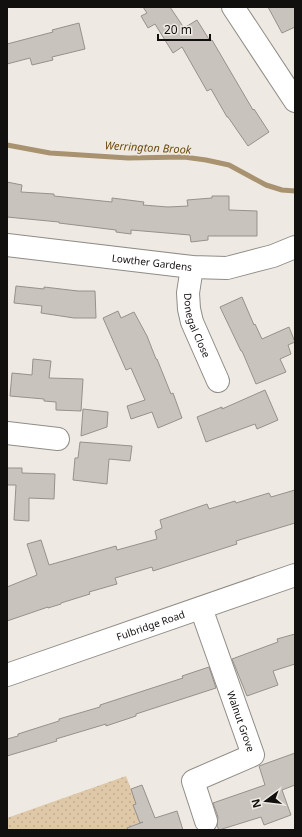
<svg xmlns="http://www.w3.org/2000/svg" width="302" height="837" font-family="'Noto Sans',sans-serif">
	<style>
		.garden { fill: url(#garden-dots) }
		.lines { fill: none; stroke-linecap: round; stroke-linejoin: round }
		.stream { stroke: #a99270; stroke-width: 5 }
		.building { fill: #c8c4bd; stroke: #96918b }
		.minor-casing { stroke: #908c86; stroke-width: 24 }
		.minor { stroke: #fff; stroke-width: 22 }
		.labels { text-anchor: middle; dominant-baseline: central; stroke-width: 3.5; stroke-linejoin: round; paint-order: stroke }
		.street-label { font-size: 10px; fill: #12100e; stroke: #eeeae3 }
		.water-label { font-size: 11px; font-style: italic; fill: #6c4a0d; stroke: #eeeae3 }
	</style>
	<defs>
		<pattern id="garden-dots" width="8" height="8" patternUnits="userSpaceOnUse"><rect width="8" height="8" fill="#dfc8a7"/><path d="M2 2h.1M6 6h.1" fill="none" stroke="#beab8f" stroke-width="1.8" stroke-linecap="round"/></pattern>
	</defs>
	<rect width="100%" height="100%" fill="#eeeae3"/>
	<polygon class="garden" points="126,776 147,830 7,830 7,818"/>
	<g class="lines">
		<polyline class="stream" points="7,145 50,153 128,158 184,157 206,160 229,165 266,185 282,190 295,191"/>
	</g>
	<g class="building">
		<polygon points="143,7 170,7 184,28 197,20 210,41 212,40 253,110 254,109 269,132 248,146 228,117 227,117 211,89 207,91 182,47 173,53 155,24 148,28 141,16 147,13"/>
		<polygon points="268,7 295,7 295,27 282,33"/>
		<polygon points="79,23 85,49 52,57 53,60 32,65 30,58 7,64 7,44 53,32 52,30"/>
		<polygon points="7,182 22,185 21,192 54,194 54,196 112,202 112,198 144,202 143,205 168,207 188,206 187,200 212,198 212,196 229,196 229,210 257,211 257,236 208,236 208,240 191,242 190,235 131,230 131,234 116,232 116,230 59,223 59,222 7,217"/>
		<polygon points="16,286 44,289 44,287 78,291 95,291 96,318 74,318 41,313 42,306 14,303"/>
		<polygon points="242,297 254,325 255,324 262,339 289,327 295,342 288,345 291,354 280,359 286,372 256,384 242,351 241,351 220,307"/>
		<polygon points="118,311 121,318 134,312 147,336 156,359 157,359 171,394 173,393 182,418 158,428 152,412 131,419 127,406 145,400 131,368 126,370 103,318"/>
		<polygon points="33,359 51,361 49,378 83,379 81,411 56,410 56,402 44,401 44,399 10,396 12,373 32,375"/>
		<polygon points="265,390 278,420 257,429 255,424 206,442 197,417 222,407 222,409"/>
		<polygon points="83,409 108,412 107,427 81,436"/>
		<polygon points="80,442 132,446 130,461 109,459 107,484 73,480 75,458 78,458"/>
		<polygon points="7,468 22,468 22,473 55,474 54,499 29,498 29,521 14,520 16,485 7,485"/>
		<polygon points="295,490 295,523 236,541 237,544 153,571 152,567 115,578 117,584 89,592 90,594 61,603 61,604 48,608 48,607 7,621 7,587 37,575 27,544 41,540 49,565 116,546 117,550 157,539 155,531 162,528 160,520 207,504 209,509 235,501 236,503 269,493 271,497"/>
		<polygon points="295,634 295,664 273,671 278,685 247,696 232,659 278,642 277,639"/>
		<polygon points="209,667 216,688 136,714 136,716 106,726 106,724 56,739 57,741 7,756 7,739 18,736 18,734 59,721 59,719 100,707 100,705 183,678 182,676"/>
		<polygon points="295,753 295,785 282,790 291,815 264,825 261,817 219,830 217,826 218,817 213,803 265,785 259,766"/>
		<polygon points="142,785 155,818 177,811 183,830 128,830 127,828 143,822 140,823 133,805 136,804 131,789"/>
	</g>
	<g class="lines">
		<defs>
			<g id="minor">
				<polyline points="233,7 295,101"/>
				<path id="s1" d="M7 245 192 267 227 268 273 256 295 247"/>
				<path id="s2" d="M192 267 188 293 189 309 192 322 218 381"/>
				<polyline points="7,433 58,439"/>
				<path id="s3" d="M201 608 253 755 193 781 206 821"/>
				<path id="s4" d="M7 675 295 575"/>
			</g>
		</defs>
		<use href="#minor" class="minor-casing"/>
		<use href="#minor" class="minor"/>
	</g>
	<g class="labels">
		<g class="street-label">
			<text stroke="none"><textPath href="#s1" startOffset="146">Lowther Gardens</textPath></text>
			<text stroke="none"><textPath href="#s2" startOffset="60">Donegal Close</textPath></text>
			<text stroke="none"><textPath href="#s4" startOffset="152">Fulbridge Road</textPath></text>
			<text stroke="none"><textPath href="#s3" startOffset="120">Walnut Grove</textPath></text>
		</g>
		<g class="water-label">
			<text transform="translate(148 147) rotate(3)">Werrington Brook</text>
		</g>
	</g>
	<rect width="302" height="837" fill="none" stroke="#12100e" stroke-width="16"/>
	<g transform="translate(266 801) rotate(255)" stroke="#eeeae3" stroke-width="3" paint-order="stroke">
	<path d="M0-3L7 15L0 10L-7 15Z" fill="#12100e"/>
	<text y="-6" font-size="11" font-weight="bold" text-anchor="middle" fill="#12100e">N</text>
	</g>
	<path d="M158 34v6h52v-6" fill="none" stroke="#12100e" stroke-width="2"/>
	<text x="164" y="34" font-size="12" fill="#12100e" stroke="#eeeae3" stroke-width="3" paint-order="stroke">20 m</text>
</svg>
